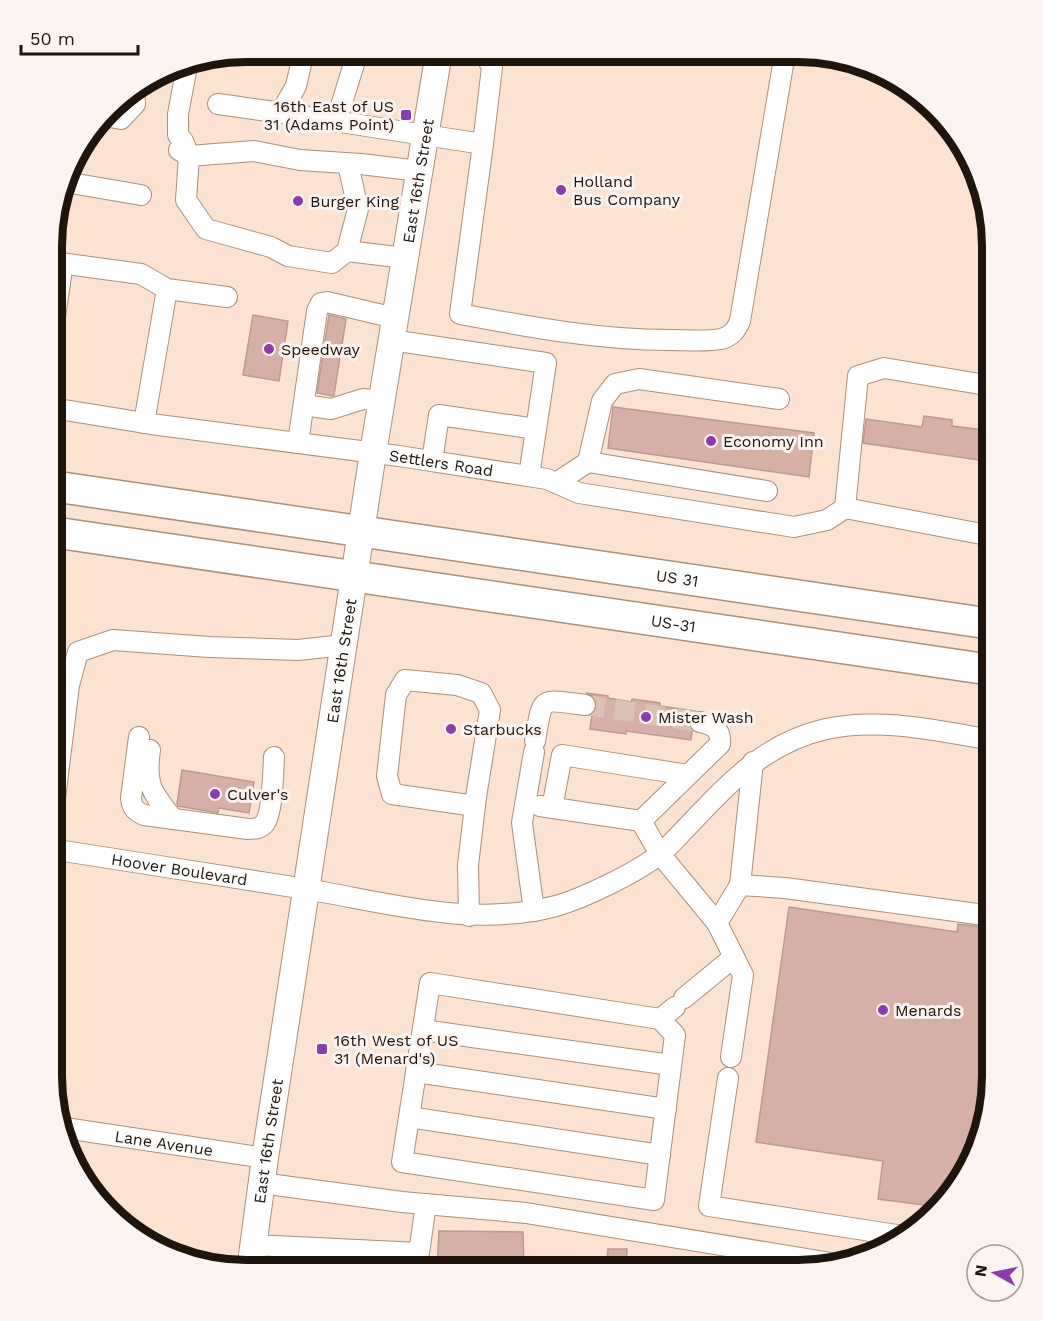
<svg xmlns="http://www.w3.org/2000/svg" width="1043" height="1321" font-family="'Work Sans',sans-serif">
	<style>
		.building { fill: #d6b0a6; stroke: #be998f; stroke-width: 1.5 }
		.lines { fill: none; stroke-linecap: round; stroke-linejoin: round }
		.minor-tunnel { stroke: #dbc3b3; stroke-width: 20; stroke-dasharray: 20 10; stroke-linecap: butt }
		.minor-casing { stroke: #ad8f7b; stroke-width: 22 }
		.major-casing { stroke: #ad8f7b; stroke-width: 28 }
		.highway-casing { stroke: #ad8f7b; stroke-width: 33 }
		.minor { stroke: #fff; stroke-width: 20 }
		.major { stroke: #fff; stroke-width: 26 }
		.highway { stroke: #fff; stroke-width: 30 }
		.poi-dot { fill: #8c3cac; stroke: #faf3ef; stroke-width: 2 }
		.labels { text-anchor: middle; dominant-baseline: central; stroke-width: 6; stroke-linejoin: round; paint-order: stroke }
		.poi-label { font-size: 16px; fill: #20150d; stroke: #faf3ef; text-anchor: start }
		.street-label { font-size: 16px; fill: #20150d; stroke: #faf3ef }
		.rim { fill: none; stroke: #20150d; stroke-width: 8 }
	</style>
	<rect width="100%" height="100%" fill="#fce2d0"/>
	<g class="building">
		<polygon points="253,315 288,321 279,381 243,375"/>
		<polygon points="329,315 346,319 334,395 333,396 317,393"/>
		<polygon points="613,407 814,433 809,477 608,448"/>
		<polygon points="924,416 952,420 952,426 992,431 992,462 863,443 866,419 922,427"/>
		<polygon points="586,693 608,696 608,698 631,702 632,699 660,703 660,706 695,711 688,720 689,726 692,731 691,740 626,731 626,734 590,729 592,715 597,706 593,696"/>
		<polygon points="182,770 254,782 249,813 219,808 218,813 178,806 177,804"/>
		<polygon points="789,907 957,932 958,924 992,928 992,1088 966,1173 932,1206 878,1199 883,1161 756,1142"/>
		<polygon points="439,1231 523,1232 524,1270 437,1270"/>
		<polygon points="608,1249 627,1249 626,1270 606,1270"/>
	</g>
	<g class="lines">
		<polyline class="minor-tunnel" points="585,705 700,722"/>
		<defs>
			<g id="minor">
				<polyline points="188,61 178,114 178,135 183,141 189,156 186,200 206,229 271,247 288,256 332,263 347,251 358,209 348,164"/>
				<polyline points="218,104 282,113 284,107 296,86 304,51"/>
				<path d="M282 113 483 144 460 314C529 327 599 340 670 340 687 340 705 342 721 339 732 336 736 330 740 321L785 53"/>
				<polyline points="104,116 121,119 135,104 134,90"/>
				<polyline points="336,122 358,51"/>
				<polyline points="483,144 492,67 485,55 485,52"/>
				<polyline points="179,150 189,156 254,151 300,160 361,164 419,171"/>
				<polyline points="65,182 141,195"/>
				<polyline points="347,251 405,258"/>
				<polyline points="53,262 141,274 167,289 227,297"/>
				<polyline points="52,336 63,263"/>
				<polyline points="391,340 546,363 529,476"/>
				<polyline points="304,405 331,409 363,399 382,401"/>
				<path id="s1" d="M52 408 151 424 399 456 547 479 579 493 794 527 827 520 845 508 992 536"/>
				<polyline points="144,423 167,289"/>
				<polyline points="298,443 317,311 321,303 327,302 395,318"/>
				<polyline points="432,461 439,415 536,429"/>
				<polyline points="588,462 767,491"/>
				<polyline points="556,483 588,462 602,401 615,384 639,379 779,399"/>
				<polyline points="845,508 858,376 884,368 992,386"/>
				<path d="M139 737 131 798C132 808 135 811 144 815L248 829C254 829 260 829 265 823 273 811 273 772 274 757"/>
				<path d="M535 741C543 695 539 699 585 705"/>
				<path d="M150 750C145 786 152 792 173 819"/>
				<polyline points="534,752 522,823 534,911"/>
				<polyline points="540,806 641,821"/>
				<polyline points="552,808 562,755 688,775"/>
				<polyline points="52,815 53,815 69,685 78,652 113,640 209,647 298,650 344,645"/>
				<polyline points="641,821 660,854 717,923 740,885 785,888 992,916"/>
				<path d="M641 821 720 744C721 729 714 725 700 722"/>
				<path id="s2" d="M51 849C136 863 221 875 306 889 389 903 472 928 556 906 584 898 636 873 660 854 670 846 679 835 688 826 730 782 765 743 826 729 879 717 939 731 992 740"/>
				<polyline points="740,885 753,762"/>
				<polyline points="469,916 468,865 476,797 490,710 481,693 457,685 405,680 396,695 387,776 392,794 475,806"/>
				<polyline points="717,923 743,975 731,1057"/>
				<polyline points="684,998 734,957"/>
				<polyline points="660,1019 675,1035 654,1200 402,1162 430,983 660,1019 675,1007"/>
				<polyline points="423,1030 671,1065"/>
				<polyline points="416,1072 666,1109"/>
				<polyline points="728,1078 709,1206 903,1236"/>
				<polyline points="409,1117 660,1155"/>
				<path id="s3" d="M65 1128 265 1158"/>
				<polyline points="261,1183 402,1202 526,1213 831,1263"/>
				<polyline points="253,1245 419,1253 426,1204"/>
			</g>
			<g id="major">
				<path id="s4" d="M250 1270 265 1158 373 453 439 52"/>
			</g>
			<g id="highway">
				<path id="s5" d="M52 486 992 624"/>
				<path id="s6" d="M52 532 992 670"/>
			</g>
		</defs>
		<use href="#minor" class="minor-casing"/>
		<use href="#major" class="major-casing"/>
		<use href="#highway" class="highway-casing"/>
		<use href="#minor" class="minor"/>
		<use href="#major" class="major"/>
		<use href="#highway" class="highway"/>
	</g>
	<g class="poi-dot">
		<rect x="400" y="109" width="12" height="12" rx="3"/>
		<circle cx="561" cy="190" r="6"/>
		<circle cx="298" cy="201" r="6"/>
		<circle cx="269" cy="349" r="6"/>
		<circle cx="711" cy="441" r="6"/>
		<circle cx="646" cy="717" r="6"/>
		<circle cx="451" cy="729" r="6"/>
		<circle cx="215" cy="794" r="6"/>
		<circle cx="883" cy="1010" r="6"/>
		<rect x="316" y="1043" width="12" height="12" rx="3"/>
	</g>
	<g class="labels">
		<g class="poi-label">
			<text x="394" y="106" text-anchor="end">16th East of US<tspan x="394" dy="18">31 (Adams Point)</tspan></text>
			<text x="573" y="181">Holland<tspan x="573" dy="18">Bus Company</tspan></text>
			<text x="310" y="201">Burger King</text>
			<text x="281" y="349">Speedway</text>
			<text x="723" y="441">Economy Inn</text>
			<text x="658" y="717">Mister Wash</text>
			<text x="463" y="729">Starbucks</text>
			<text x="227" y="794">Culver's</text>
			<text x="895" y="1010">Menards</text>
			<text x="334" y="1040">16th West of US<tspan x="334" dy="18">31 (Menard's)</tspan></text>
		</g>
		<g class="street-label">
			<text stroke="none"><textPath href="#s4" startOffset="1102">East 16th Street</textPath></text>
			<text stroke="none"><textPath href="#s1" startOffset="393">Settlers Road</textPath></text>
			<text stroke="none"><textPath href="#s5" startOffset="632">US 31</textPath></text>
			<text stroke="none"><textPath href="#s6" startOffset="628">US-31</textPath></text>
			<text stroke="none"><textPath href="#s4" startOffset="616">East 16th Street</textPath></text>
			<text stroke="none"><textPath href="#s2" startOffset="130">Hoover Boulevard</textPath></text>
			<text stroke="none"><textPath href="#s4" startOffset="130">East 16th Street</textPath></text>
			<text stroke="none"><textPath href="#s3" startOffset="100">Lane Avenue</textPath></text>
		</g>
	</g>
	<path d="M0 0H1043V1321H0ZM246 62H798A184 184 0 0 1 982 246V1076A184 184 0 0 1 798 1260H246A184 184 0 0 1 62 1076V246A184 184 0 0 1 246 62Z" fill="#faf3ef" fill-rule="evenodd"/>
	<path class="rim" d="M246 62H798A184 184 0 0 1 982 246V1076A184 184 0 0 1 798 1260H246A184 184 0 0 1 62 1076V246A184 184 0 0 1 246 62Z"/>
	<g transform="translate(995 1273) rotate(279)"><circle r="28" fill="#faf3ef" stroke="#a39a95" stroke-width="1.5"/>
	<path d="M0-4.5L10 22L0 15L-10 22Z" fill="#8c3cac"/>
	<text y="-9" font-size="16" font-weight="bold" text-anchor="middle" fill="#20150d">N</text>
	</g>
	<path d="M21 45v9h117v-9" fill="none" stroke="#20150d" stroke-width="3"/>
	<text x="30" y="45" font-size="18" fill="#20150d" stroke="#faf3ef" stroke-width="4.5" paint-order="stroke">50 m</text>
</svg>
